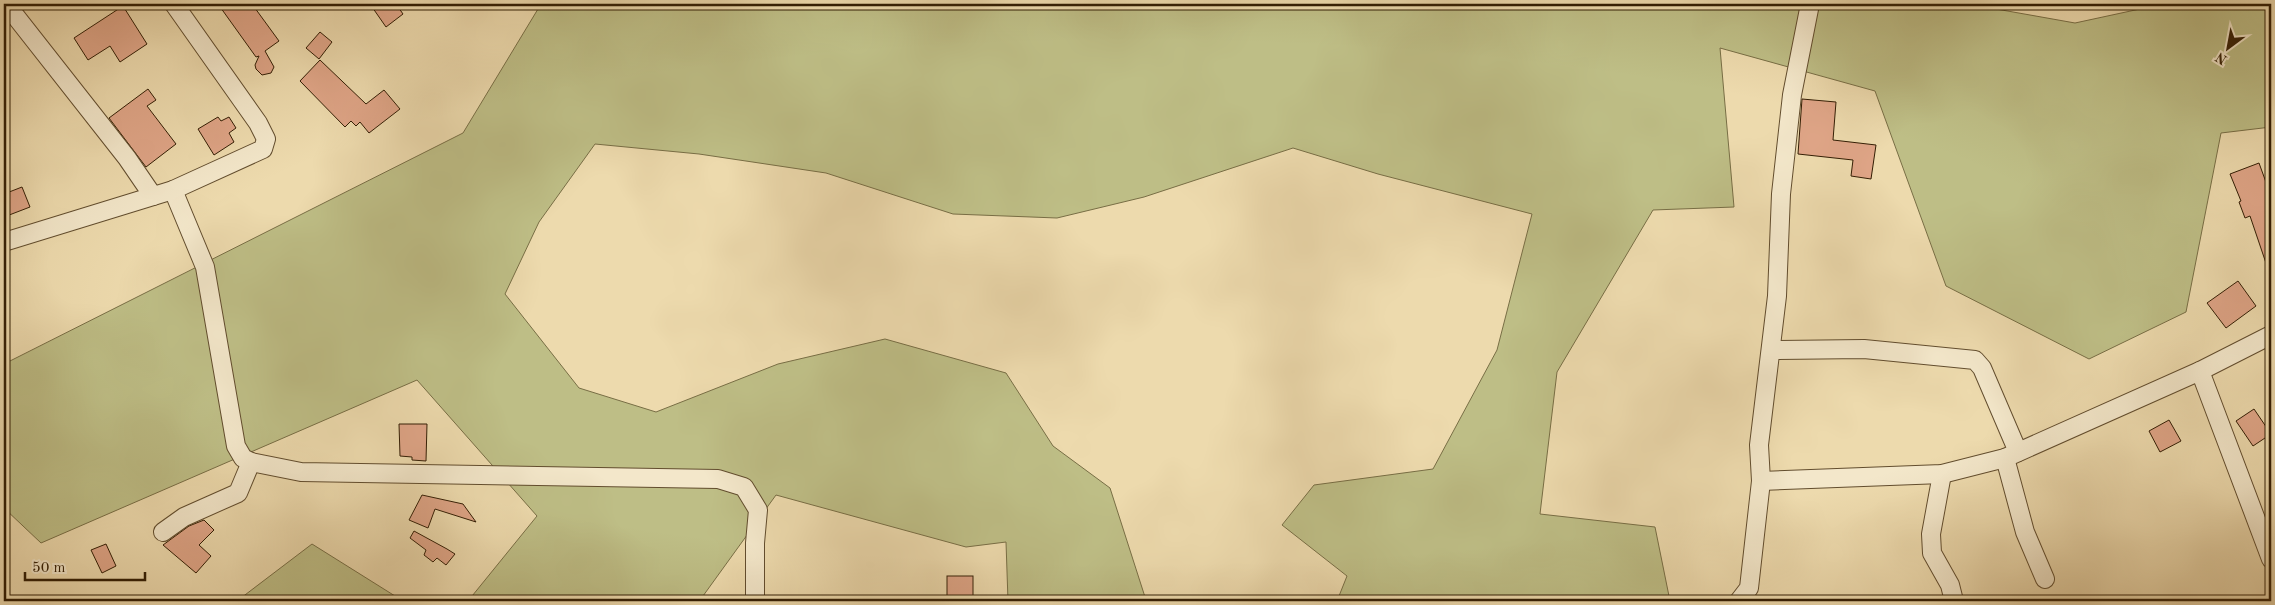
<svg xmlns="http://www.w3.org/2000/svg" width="2275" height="605" font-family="'Old Standard TT',serif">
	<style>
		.green { fill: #bebe86; stroke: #786e45 }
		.building { fill: #dfa587; stroke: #331e04 }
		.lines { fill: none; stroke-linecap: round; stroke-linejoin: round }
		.street-casing { stroke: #624d2e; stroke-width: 20 }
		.street { stroke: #f3e7ca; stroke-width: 18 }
	</style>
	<rect width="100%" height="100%" fill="#eddaad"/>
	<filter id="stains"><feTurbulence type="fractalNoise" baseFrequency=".004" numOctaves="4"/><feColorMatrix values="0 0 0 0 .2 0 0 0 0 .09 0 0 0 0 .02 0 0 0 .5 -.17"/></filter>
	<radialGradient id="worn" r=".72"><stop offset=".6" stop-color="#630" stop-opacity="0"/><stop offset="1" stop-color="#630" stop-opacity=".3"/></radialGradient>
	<g class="green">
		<polygon points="541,4 1968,4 2075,23 2163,4 2271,4 2271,127 2221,133 2186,312 2089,359 1946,286 1875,91 1720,48 1734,207 1653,210 1557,372 1540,514 1655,527 1670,601 1337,601 1347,576 1282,525 1314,485 1433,469 1497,350 1532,214 1378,174 1293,148 1144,197 1057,218 953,214 826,173 699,154 595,144 539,222 505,294 579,388 656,412 778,364 885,339 1006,373 1053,446 1110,488 1145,597 1156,601 1008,601 1006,542 966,547 776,495 703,596 704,601 468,601 537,516 417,380 41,543 4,508 4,364 463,133"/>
		<polygon points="312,544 403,601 237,601"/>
	</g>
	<g class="building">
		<polygon points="218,4 252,4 279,41 265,51 274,67 271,73 262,75 256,69 255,65 259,56 256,57"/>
		<polygon points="370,4 396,4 403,14 386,27"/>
		<polygon points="123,6 147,44 120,62 110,46 88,60 74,38"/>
		<polygon points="320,32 332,42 319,59 306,48"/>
		<polygon points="320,60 366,104 384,90 400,109 369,133 360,122 356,126 351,121 345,127 300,81"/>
		<polygon points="148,89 156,100 147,106 176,144 146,167 109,118"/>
		<polygon points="1802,99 1836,102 1833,140 1876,145 1871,179 1851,176 1853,160 1798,154"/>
		<polygon points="218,117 221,121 229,117 236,128 229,133 234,142 214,155 198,129"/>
		<polygon points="2259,163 2271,196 2271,271 2269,272 2250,216 2245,218 2239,202 2241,201 2230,174"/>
		<polygon points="22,187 30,207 4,217 4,194"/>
		<polygon points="2238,281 2256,306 2226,328 2207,303"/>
		<polygon points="2254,409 2271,434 2253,446 2236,421"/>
		<polygon points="2169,420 2181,441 2160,452 2149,431"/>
		<polygon points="399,424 427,424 426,461 412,460 412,457 400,456"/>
		<polygon points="422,495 463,504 476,522 435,509 428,528 409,520"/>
		<polygon points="204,520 214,530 199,545 211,556 196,573 163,545 189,526"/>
		<polygon points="414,531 447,549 455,554 446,565 437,558 433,562 424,555 426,550 410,538"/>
		<polygon points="106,544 116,566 102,573 91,550"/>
		<rect x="947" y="576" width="26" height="25"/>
	</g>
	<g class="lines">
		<defs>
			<g id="street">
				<polyline points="6,4 127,158 153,196"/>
				<polyline points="173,190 205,267 236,446 243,458 251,462 301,472 718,479 744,487 758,510 755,543 755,601"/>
				<polyline points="4,242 173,190 263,149 266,139 258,123 174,4"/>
				<polyline points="1771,350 1864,349 1975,360 1982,368 2018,452"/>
				<polyline points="2200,371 2271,559"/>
				<polyline points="2005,458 2025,532 2045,579"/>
				<polyline points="1942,474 1931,534 1932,553 1950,585 1954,601"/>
				<polyline points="1761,481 1942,474 2005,458 2200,371 2271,335"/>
				<polyline points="163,532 184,517 238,493 251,462"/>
				<polyline points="1739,601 1749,588 1761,481 1759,445 1777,296 1781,194 1792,95 1810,4"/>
			</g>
		</defs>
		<use href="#street" class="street-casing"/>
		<use href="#street" class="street"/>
	</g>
	<rect width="2275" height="605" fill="none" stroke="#eddaad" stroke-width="20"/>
	<rect x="5" y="5" width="2265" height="595" fill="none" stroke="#331e04" stroke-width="2.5"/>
	<rect x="10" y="10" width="2255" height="585" fill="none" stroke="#331e04"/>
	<g transform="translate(2228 48) rotate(212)" stroke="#f3e7ca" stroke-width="4" paint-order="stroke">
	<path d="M0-4L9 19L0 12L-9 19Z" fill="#331e04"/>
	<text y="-8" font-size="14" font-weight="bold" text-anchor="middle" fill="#331e04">N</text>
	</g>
	<path d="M25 572v8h120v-8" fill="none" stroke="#331e04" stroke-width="2.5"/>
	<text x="32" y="572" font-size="15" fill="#331e04" stroke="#f3e7ca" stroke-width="4" paint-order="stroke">50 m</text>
	<rect width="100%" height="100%" filter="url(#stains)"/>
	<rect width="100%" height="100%" fill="url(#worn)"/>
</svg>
